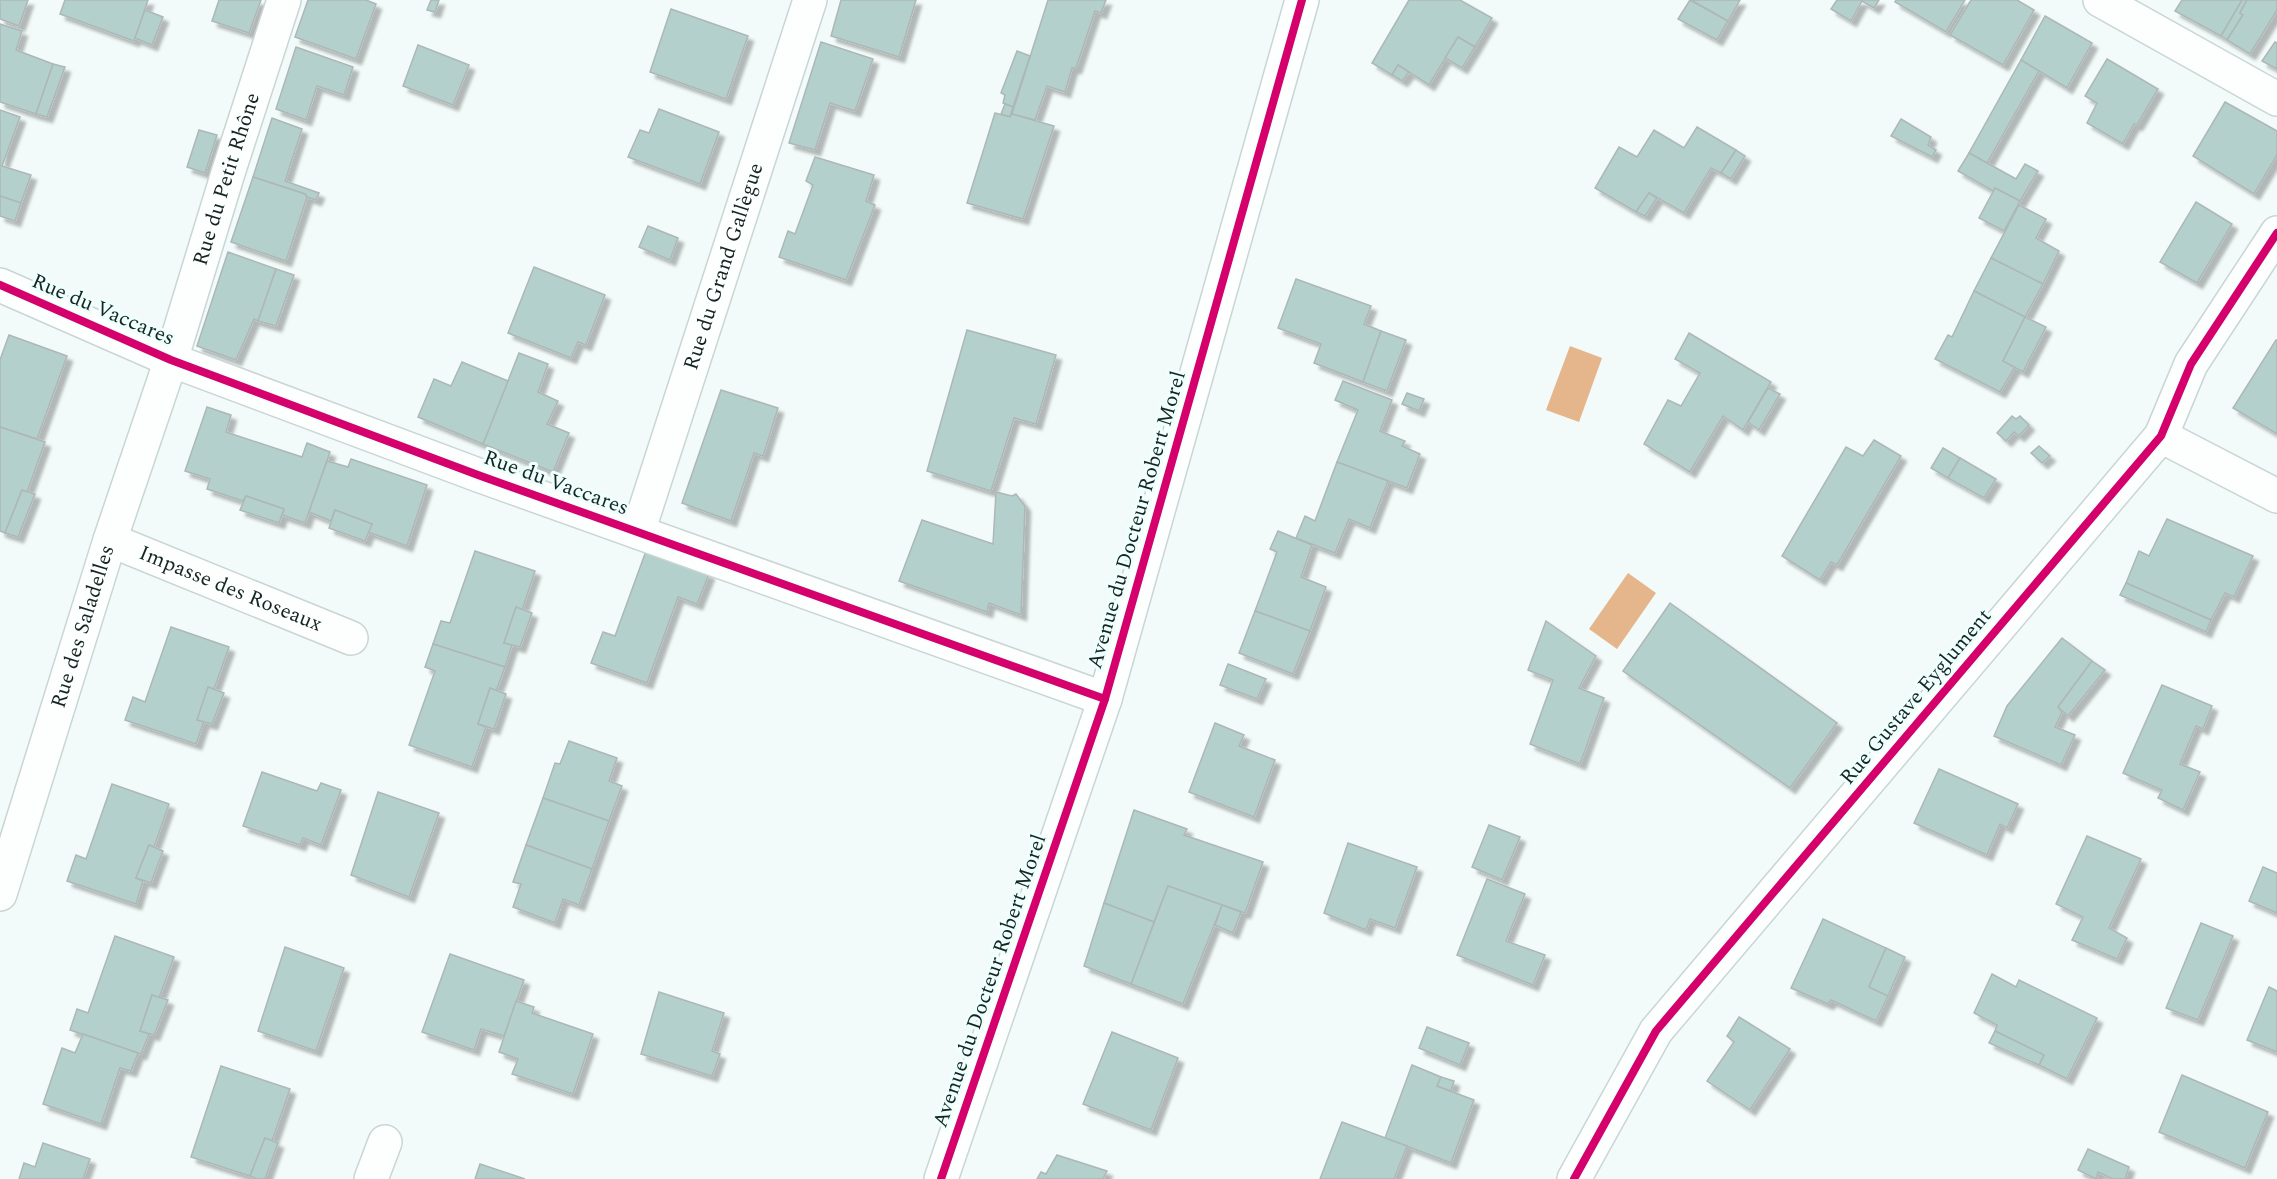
<svg xmlns="http://www.w3.org/2000/svg" width="2277" height="1179" font-family="Spectral,serif">
	<style>
		.water { fill: #e5b58c }
		.building { fill: #b3d0cd; stroke: #adb8b6; stroke-width: 1.5; filter: url(#shadow) }
		.lines { fill: none; stroke-linecap: round; stroke-linejoin: round }
		.minor-casing { stroke: #c9d6d4; stroke-width: 36 }
		.tertiary-casing { stroke: #c9d6d4; stroke-width: 36 }
		.minor { stroke: #fdfefe; stroke-width: 33 }
		.tertiary { stroke: #fdfefe; stroke-width: 33 }
		.cycleway-casing { stroke: #eefffc; stroke-width: 11 }
		.cycleway { stroke: #d6006c; stroke-width: 8 }
		.labels { text-anchor: middle; dominant-baseline: central; stroke-width: 6; stroke-linejoin: round; paint-order: stroke }
		.street-label { font-size: 21px; fill: #152523; stroke: #eefffc }
	</style>
	<defs>
		<filter id="shadow"><feDropShadow dx="5.5" dy="5.5" stdDeviation="1.5" flood-color="#0004"/></filter>
	</defs>
	<rect width="100%" height="100%" fill="#f2fbf9"/>
	<g class="water">
		<polygon points="1570,346 1602,358 1579,422 1546,410"/>
		<polygon points="1628,573 1656,593 1617,649 1589,629"/>
	</g>
	<g class="building">
		<polygon points="0,0 28,0 19,26 0,19"/>
		<polygon points="65,0 148,0 134,41 60,14"/>
		<polygon points="219,0 261,0 249,33 212,21"/>
		<polygon points="308,0 366,0 376,4 356,59 295,37"/>
		<polygon points="431,0 439,0 435,12 427,10"/>
		<polygon points="841,0 916,0 899,57 831,36"/>
		<polygon points="1048,0 1106,0 1101,13 1095,11 1076,68 1072,68 1065,92 1047,86 1035,120 1012,114"/>
		<polygon points="1409,0 1460,0 1492,18 1475,47 1458,37 1429,85 1398,65 1392,75 1372,63"/>
		<polygon points="1690,0 1728,21 1717,40 1678,19"/>
		<polygon points="1691,0 1740,0 1728,21"/>
		<polygon points="1837,0 1879,0 1874,8 1862,1 1851,21 1831,9"/>
		<polygon points="1896,0 1965,0 1946,32 1895,2"/>
		<polygon points="1971,0 2017,0 2034,10 2003,65 1950,35"/>
		<polygon points="2182,0 2242,0 2221,36 2175,11"/>
		<polygon points="2242,0 2247,0 2240,13 2243,15 2227,40 2221,36"/>
		<polygon points="2247,0 2277,0 2277,10 2250,54 2227,40 2243,15 2240,13"/>
		<polygon points="671,9 748,36 726,99 650,72"/>
		<polygon points="145,10 163,17 152,45 135,38"/>
		<polygon points="2045,16 2092,43 2067,88 2021,60"/>
		<polygon points="0,24 22,31 16,50 53,64 36,114 0,102"/>
		<polygon points="1458,37 1475,47 1462,68 1445,58"/>
		<polygon points="821,42 873,59 855,111 830,103 815,150 789,143"/>
		<polygon points="2275,42 2277,43 2277,69 2262,61"/>
		<polygon points="418,45 469,65 453,105 403,86"/>
		<polygon points="296,47 353,67 344,95 317,86 306,120 276,109"/>
		<polygon points="1017,51 1030,56 1013,107 1003,103 1005,95 1001,93"/>
		<polygon points="2107,59 2158,89 2137,125 2134,124 2123,144 2087,123 2097,103 2085,96"/>
		<polygon points="2021,60 2039,71 1987,163 1969,153"/>
		<polygon points="53,64 65,67 47,117 36,114"/>
		<polygon points="1398,65 1409,72 1402,81 1392,75"/>
		<polygon points="2225,102 2277,131 2277,155 2254,194 2193,156"/>
		<polygon points="1005,104 1013,107 1010,117 1001,114"/>
		<polygon points="659,109 719,132 700,184 628,157 640,130 649,133"/>
		<polygon points="0,110 20,117 2,166 31,175 21,203 0,196"/>
		<polygon points="995,113 1010,117 1012,114 1054,126 1023,219 967,203"/>
		<polygon points="272,118 302,129 285,181 319,193 316,200 307,197 305,194 253,177"/>
		<polygon points="1901,119 1931,137 1928,145 1936,150 1932,157 1891,136"/>
		<polygon points="1697,127 1736,150 1721,173 1711,168 1684,213 1649,193 1636,212 1595,188 1619,147 1637,157 1654,130 1684,148"/>
		<polygon points="199,130 217,135 205,173 187,167"/>
		<polygon points="1736,150 1745,156 1731,179 1721,173"/>
		<polygon points="1969,153 2016,179 2025,164 2038,171 2020,201 1995,188 1993,191 1958,171"/>
		<polygon points="815,157 874,175 866,201 875,205 846,280 779,257 788,231 795,234 813,185 806,181"/>
		<polygon points="253,177 305,194 307,197 286,261 231,242"/>
		<polygon points="1995,188 2020,201 2004,231 1979,218"/>
		<polygon points="1649,193 1657,198 1645,216 1636,212"/>
		<polygon points="0,196 21,203 15,221 0,216"/>
		<polygon points="2196,202 2232,224 2197,283 2160,262"/>
		<polygon points="2019,205 2046,219 2036,238 2059,251 2043,284 1991,258"/>
		<polygon points="648,226 678,238 670,260 639,247"/>
		<polygon points="228,252 276,269 258,321 254,319 236,360 197,346"/>
		<polygon points="1991,258 2043,284 2025,317 1974,291"/>
		<polygon points="534,267 605,295 586,345 578,342 571,358 508,333"/>
		<polygon points="276,269 294,275 276,326 258,321"/>
		<polygon points="1296,279 1371,306 1364,324 1381,331 1363,382 1314,363 1321,344 1278,328"/>
		<polygon points="1974,291 2025,317 2003,361 2015,367 2000,392 1935,359 1948,335 1952,337"/>
		<polygon points="2025,317 2046,327 2023,372 2003,361"/>
		<polygon points="967,330 1056,355 1036,424 1014,418 991,491 927,471"/>
		<polygon points="1381,331 1406,340 1387,391 1363,382"/>
		<polygon points="1689,333 1771,382 1743,430 1723,416 1690,472 1644,444 1668,400 1681,406 1700,373 1675,359"/>
		<polygon points="9,335 67,356 37,439 0,427 0,360"/>
		<polygon points="2276,340 2277,340 2277,434 2233,408"/>
		<polygon points="519,353 548,364 538,392 558,401 547,424 569,433 553,472 483,444"/>
		<polygon points="462,362 508,381 483,444 418,417 434,379 451,386"/>
		<polygon points="1343,381 1392,400 1380,431 1405,441 1402,446 1420,454 1407,488 1337,462 1358,410 1335,400"/>
		<polygon points="1768,388 1780,394 1759,430 1748,422"/>
		<polygon points="721,390 778,408 763,456 754,453 731,521 682,503"/>
		<polygon points="1407,393 1424,399 1419,411 1402,404"/>
		<polygon points="207,407 231,415 226,432 302,457 307,443 330,452 305,523 282,515 284,509 246,496 243,501 207,489 210,479 185,471"/>
		<polygon points="2012,416 2016,419 2020,416 2029,425 2019,436 2014,432 2006,441 1997,433"/>
		<polygon points="0,427 45,442 27,492 22,490 5,533 0,531"/>
		<polygon points="1874,440 1901,456 1837,565 1831,562 1820,580 1782,556 1846,447 1863,456"/>
		<polygon points="2039,446 2050,456 2042,463 2031,453"/>
		<polygon points="1943,448 1960,458 1948,478 1931,468"/>
		<polygon points="1960,458 1996,479 1984,498 1948,478"/>
		<polygon points="351,459 427,485 407,546 368,532 372,524 335,510 331,521 309,512 327,461 348,467"/>
		<polygon points="1337,462 1388,481 1370,528 1349,519 1335,553 1296,538 1305,516 1315,521"/>
		<polygon points="22,490 35,494 18,537 5,533"/>
		<polygon points="996,492 1012,496 1016,494 1025,506 1021,615 989,603 987,612 899,581 922,520 993,544"/>
		<polygon points="246,496 284,509 279,523 240,510"/>
		<polygon points="335,510 372,524 365,541 329,528"/>
		<polygon points="2167,519 2253,556 2234,597 2225,593 2211,620 2126,583 2139,551 2149,556"/>
		<polygon points="1278,531 1312,545 1301,577 1326,587 1310,631 1255,611 1277,552 1270,549"/>
		<polygon points="475,551 535,571 522,610 516,607 504,643 512,645 505,667 433,644 441,621 450,623"/>
		<polygon points="646,551 709,574 697,604 678,597 647,683 591,663 603,632 615,636"/>
		<polygon points="2126,583 2211,620 2206,632 2120,595"/>
		<polygon points="1670,603 1837,723 1790,788 1623,671"/>
		<polygon points="516,607 532,613 520,647 504,643"/>
		<polygon points="1255,611 1310,631 1293,674 1239,653"/>
		<polygon points="1546,621 1596,656 1579,688 1604,698 1580,764 1530,744 1553,680 1528,670"/>
		<polygon points="171,627 229,647 214,689 208,687 197,720 204,721 196,744 125,720 133,697 145,702"/>
		<polygon points="2062,638 2092,661 2058,707 2062,712 2055,727 2075,735 2061,765 1994,736 2007,706"/>
		<polygon points="433,644 505,667 496,691 490,688 478,724 486,727 472,767 409,745 435,671 425,667"/>
		<polygon points="2092,661 2105,670 2068,716 2058,707"/>
		<polygon points="1228,664 1266,679 1257,699 1220,685"/>
		<polygon points="2162,685 2212,706 2203,729 2196,726 2180,764 2200,772 2183,810 2158,798 2162,790 2123,773"/>
		<polygon points="208,687 224,693 212,724 197,720"/>
		<polygon points="490,688 506,694 494,729 478,724"/>
		<polygon points="1215,723 1244,735 1239,746 1275,760 1254,817 1189,792"/>
		<polygon points="569,741 617,758 609,781 622,786 609,821 543,798 555,763 560,764"/>
		<polygon points="1939,769 2018,804 2007,828 2000,824 1987,855 1914,823"/>
		<polygon points="262,772 317,791 321,783 341,790 321,845 303,838 300,845 243,826"/>
		<polygon points="112,784 169,804 154,847 149,845 136,878 143,881 136,904 67,881 76,855 86,859"/>
		<polygon points="378,792 439,813 409,897 351,875"/>
		<polygon points="543,798 609,821 592,869 526,845"/>
		<polygon points="1134,810 1187,829 1184,835 1263,862 1245,913 1168,886 1154,922 1104,903"/>
		<polygon points="1489,825 1520,837 1502,880 1472,867"/>
		<polygon points="2087,836 2141,859 2109,928 2127,938 2117,959 2072,940 2083,917 2056,904"/>
		<polygon points="1348,843 1417,867 1395,928 1370,919 1366,930 1324,913"/>
		<polygon points="149,845 163,851 151,883 136,878"/>
		<polygon points="526,845 592,869 579,905 563,899 555,923 513,907 521,884 513,882"/>
		<polygon points="2263,867 2277,873 2277,913 2249,901"/>
		<polygon points="1487,879 1525,894 1506,941 1545,955 1533,985 1457,955"/>
		<polygon points="1168,886 1222,905 1183,1004 1131,984"/>
		<polygon points="1104,903 1154,922 1131,984 1084,966"/>
		<polygon points="1222,905 1241,912 1233,933 1215,925"/>
		<polygon points="1823,919 1886,948 1869,987 1888,996 1876,1021 1831,1000 1828,1004 1791,988"/>
		<polygon points="2201,923 2233,936 2198,1020 2166,1008"/>
		<polygon points="115,936 174,957 159,998 152,995 140,1031 149,1034 141,1054 70,1030 77,1009 88,1013"/>
		<polygon points="285,947 344,968 316,1051 258,1031"/>
		<polygon points="1886,948 1905,957 1888,996 1869,987"/>
		<polygon points="450,954 524,980 504,1036 481,1029 474,1050 422,1032"/>
		<polygon points="1992,974 2016,987 2019,980 2097,1018 2067,1079 2039,1065 2044,1055 1995,1031 1997,1025 1974,1013"/>
		<polygon points="2269,987 2277,991 2277,1052 2247,1040"/>
		<polygon points="659,992 724,1013 712,1051 720,1054 712,1076 641,1054"/>
		<polygon points="152,995 168,1000 154,1035 140,1031"/>
		<polygon points="516,1001 534,1007 532,1013 593,1034 573,1094 512,1074 518,1059 499,1052"/>
		<polygon points="1739,1017 1790,1049 1750,1110 1707,1081 1734,1042 1727,1036"/>
		<polygon points="1427,1027 1469,1043 1460,1065 1419,1048"/>
		<polygon points="1995,1031 2044,1055 2039,1065 1989,1043"/>
		<polygon points="1112,1032 1178,1058 1151,1130 1083,1104"/>
		<polygon points="83,1034 138,1053 131,1071 120,1068 101,1124 43,1104 62,1048 75,1053"/>
		<polygon points="1412,1065 1441,1077 1437,1086 1474,1100 1451,1163 1385,1138"/>
		<polygon points="221,1066 290,1089 272,1141 265,1138 250,1176 191,1157"/>
		<polygon points="2182,1075 2268,1112 2245,1168 2159,1132"/>
		<polygon points="1441,1077 1454,1081 1451,1091 1437,1086"/>
		<polygon points="1342,1122 1407,1146 1394,1179 1320,1179"/>
		<polygon points="265,1138 278,1143 265,1179 257,1179 250,1176"/>
		<polygon points="43,1143 90,1159 83,1179 19,1179 24,1163 35,1167"/>
		<polygon points="2088,1149 2129,1167 2125,1179 2113,1179 2098,1172 2096,1179 2078,1170"/>
		<polygon points="1057,1155 1107,1171 1103,1179 1037,1179 1041,1172 1046,1174"/>
		<polygon points="480,1164 525,1179 475,1179"/>
	</g>
	<g class="lines">
		<defs>
			<g id="minor">
				<polyline points="2100,0 2277,99"/>
				<polyline points="0,285 171,360 478,475 1105,699"/>
				<polyline points="2161,436 2277,496"/>
				<path id="s1" d="M638 532 810 0"/>
				<path id="s2" d="M110 540 351 638"/>
				<path id="s3" d="M0 894 110 540 171 360 228 173 284 0"/>
				<polyline points="371,1179 385,1142"/>
				<polyline points="1574,1179 1656,1031 2161,436 2191,364 2277,233"/>
			</g>
			<polyline id="tertiary" points="941,1179 1105,699 1302,0"/>
		</defs>
		<use href="#minor" class="minor-casing"/>
		<use href="#tertiary" class="tertiary-casing"/>
		<use href="#minor" class="minor"/>
		<use href="#tertiary" class="tertiary"/>
		<defs>
			<g id="cycleway">
				<polyline points="0,285 171,360 478,475 1105,699"/>
				<polyline points="941,1179 1105,699 1302,0"/>
				<polyline points="1574,1179 1656,1031 2161,436 2191,364 2277,233"/>
			</g>
		</defs>
		<use href="#cycleway" class="cycleway-casing"/>
		<use href="#cycleway" class="cycleway"/>
	</g>
	<g class="labels">
		<g class="street-label">
			<text stroke="none"><textPath href="#s3" startOffset="750">Rue du Petit Rhône</textPath></text>
			<text stroke="none"><textPath href="#s1" startOffset="279">Rue du Grand Gallègue</textPath></text>
			<text transform="translate(103 310) rotate(23)">Rue du Vaccares</text>
			<text transform="translate(556 483) rotate(20)">Rue du Vaccares</text>
			<text transform="translate(1137 520) rotate(-74)">Avenue du Docteur Robert Morel</text>
			<text stroke="none"><textPath href="#s2" startOffset="130">Impasse des Roseaux</textPath></text>
			<text stroke="none"><textPath href="#s3" startOffset="280">Rue des Saladelles</textPath></text>
			<text transform="translate(1916 697) rotate(-50)">Rue Gustave Eyglument</text>
			<text transform="translate(990 981) rotate(-71)">Avenue du Docteur Robert Morel</text>
		</g>
	</g>
</svg>
